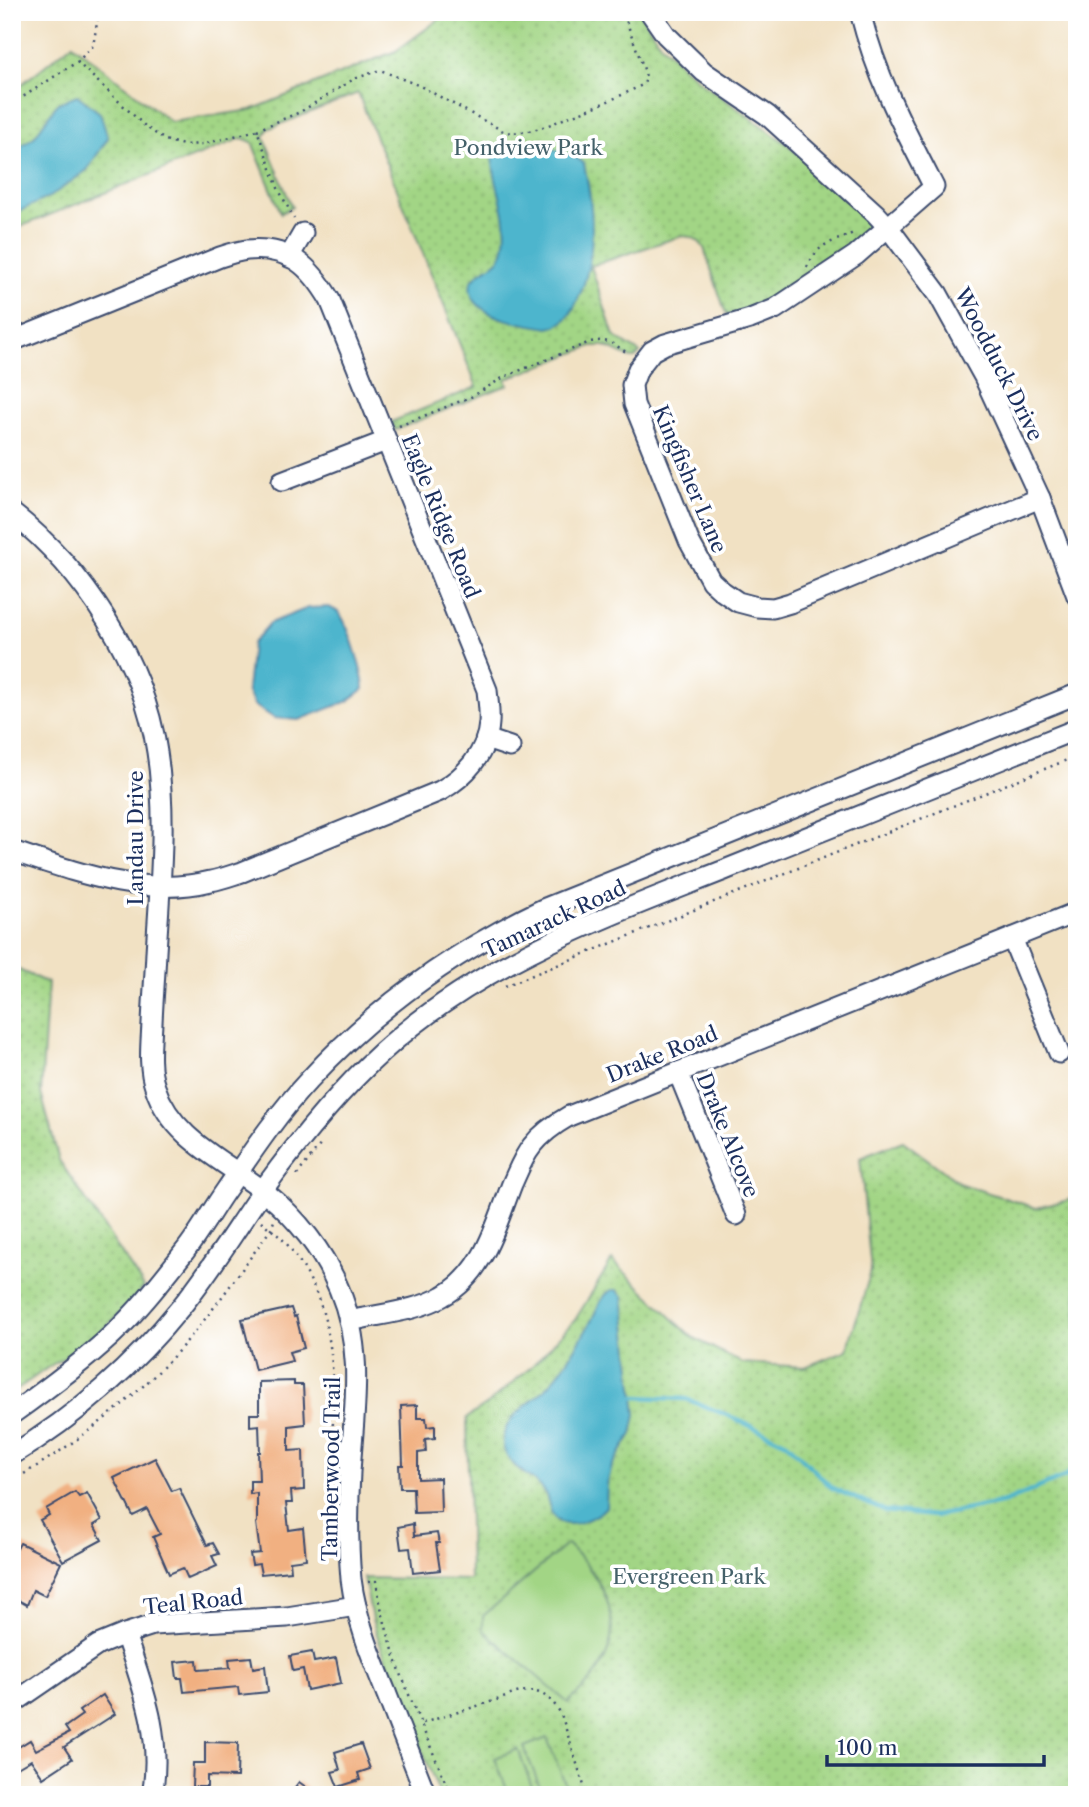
<svg xmlns="http://www.w3.org/2000/svg" width="1089" height="1807" font-family="'Libre Caslon Text',serif">
	<style>
		.park { fill: url(#park-dots); stroke: #5e8272; stroke-width: 2 }
		.garden { fill: #a2d585; stroke: #5e8272; stroke-width: 2 }
		.water { fill: #4eb5cd; stroke: #347296; stroke-width: 2 }
		.lines { fill: none; stroke-linecap: round; stroke-linejoin: round }
		.stream { stroke: #4eb5cd; stroke-width: 4.5 }
		.building { fill: #f1b081 }
		.minor-casing { stroke: #3b4a6d; stroke-width: 23 }
		.path { stroke: #3b4a6d; stroke-width: 2.5; stroke-dasharray: 2 5; stroke-linecap: butt }
		.minor { stroke: #fff; stroke-width: 19 }
		.labels { text-anchor: middle; dominant-baseline: central; stroke-width: 7; stroke-linejoin: round; paint-order: stroke }
		.park-label { font-size: 21px; fill: #44616a; stroke: #fff }
		.street-label { font-size: 21px; fill: #1b2f5e; stroke: #fff }
	</style>
	<defs>
		<pattern id="park-dots" width="8" height="8" patternUnits="userSpaceOnUse" patternTransform="scale(1.75)"><rect width="8" height="8" fill="#a2d585"/><path d="M2 2h.1M6 6h.1" fill="none" stroke="#8bb775" stroke-width="1.8" stroke-linecap="round"/></pattern>
	</defs>
	<rect width="100%" height="100%" fill="#fff"/>
	<filter id="ink" filterUnits="userSpaceOnUse"><feTurbulence type="fractalNoise" baseFrequency=".0143" numOctaves="2"/><feDisplacementMap in="SourceGraphic" scale="14" xChannelSelector="R" yChannelSelector="G"/><feConvolveMatrix kernelMatrix="1 2 1 2 8 2 1 2 1" color-interpolation-filters="sRGB"/></filter>
	<filter id="wash" filterUnits="userSpaceOnUse"><feTurbulence type="fractalNoise" baseFrequency=".00686" numOctaves="4" result="noise"/><feDisplacementMap in="SourceGraphic" scale="28" xChannelSelector="R" yChannelSelector="G"/><feGaussianBlur stdDeviation="1.57" result="paint"/><feColorMatrix in="noise" values="0 0 0 0 0 0 0 0 0 0 0 0 0 0 0 0 0 1.4 0 .05"/><feComposite in="paint" operator="in"/></filter>
	<g filter="url(#wash)">
		<rect width="100%" height="100%" fill="#f1e1c3"/>
		<g class="park">
			<path d="M449 12H639L660 43 682 66 702 83 787 144 852 203 868 220 870 229 847 249 780 295 757 307 731 316 728 315 725 311 704 248C698 239 692 236 681 236L591 266 614 336 640 353 635 358H631L605 346H592L506 379 508 385 395 430 391 422 477 387 358 93 268 129 264 137 292 207 281 213 252 142 242 138 12 230V92L72 44 171 122 251 110 396 51Z"/>
			<polygon points="12,967 48,983 41,1093 59,1160 144,1287 111,1322 86,1345 50,1366 12,1393"/>
			<polygon points="903,1141 961,1184 1036,1208 1077,1198 1077,1795 440,1795 380,1644 372,1619 364,1578 470,1580 467,1418 489,1403 532,1366 575,1320 612,1260 692,1337 742,1363 805,1367 847,1350 871,1271 860,1158"/>
		</g>
		<g class="garden">
			<path d="M567 1544C605 1580 630 1627 595 1675 588 1685 577 1694 568 1703L483 1630V1616Z"/>
			<polygon points="547,1738 566,1786 543,1795 524,1747"/>
			<polygon points="518,1749 535,1795 509,1795 495,1758"/>
		</g>
		<g class="water">
			<polygon points="77,95 100,113 108,138 87,170 51,196 12,215 12,152 34,137 58,103"/>
			<path d="M510 143C528 143 573 150 584 164 594 207 597 258 578 299 572 313 565 325 549 328 526 324 483 320 472 296 470 291 469 286 472 281 484 263 502 270 505 242 509 213 494 185 492 157L495 149Z"/>
			<path d="M329 607C331 608 337 611 339 613 349 625 363 673 364 689L348 701 299 720 274 718 254 705 247 690 252 644 270 623 308 608Z"/>
			<path d="M612 1290H617L623 1296 636 1415 632 1434 612 1466 607 1485 606 1507C597 1518 565 1533 554 1517 548 1509 549 1496 542 1488 528 1473 501 1464 503 1439 505 1415 536 1401 551 1383 565 1366 578 1345 589 1325 596 1313 600 1296 612 1290Z"/>
		</g>
		<g class="lines">
			<polyline class="stream" points="635,1397 686,1399 727,1415 787,1443 832,1488 885,1511 935,1516 1005,1502 1066,1476 1077,1466"/>
		</g>
		<g id="blocks">
			<g class="building">
				<polygon points="291,1308 294,1317 296,1316 304,1348 289,1352 292,1361 255,1370 242,1319"/>
				<polygon points="294,1381 294,1385 303,1385 305,1424 289,1426 289,1451 303,1450 304,1490 291,1491 292,1503 286,1503 289,1530 303,1528 306,1559 290,1561 291,1571 261,1574 259,1564 252,1565 250,1554 260,1553 256,1523 257,1522 257,1493 250,1494 250,1481 259,1481 258,1452 260,1452 259,1425 250,1426 250,1414 259,1414 259,1382"/>
				<polygon points="417,1405 417,1418 426,1418 427,1427 435,1426 435,1438 425,1439 426,1452 418,1453 418,1479 440,1478 441,1512 414,1513 413,1488 400,1488 399,1465 403,1465 401,1406"/>
				<polygon points="155,1458 172,1491 179,1488 207,1545 213,1543 219,1554 212,1556 217,1566 188,1579 183,1568 169,1574 153,1537 160,1534 147,1509 133,1516 114,1478"/>
				<polygon points="75,1492 79,1497 87,1493 102,1520 94,1525 102,1540 63,1561 40,1520 49,1515 46,1509"/>
				<polygon points="413,1524 414,1536 437,1533 439,1543 436,1543 440,1570 413,1573 410,1548 401,1549 398,1527"/>
				<polygon points="20,1543 61,1563 45,1596 33,1590 27,1605 12,1597 12,1558"/>
				<polygon points="312,1652 314,1662 336,1658 341,1683 307,1690 303,1669 293,1671 290,1656"/>
				<polygon points="251,1657 253,1668 265,1666 268,1692 239,1695 238,1687 184,1692 182,1678 177,1678 175,1662 197,1660 198,1670 230,1668 229,1659"/>
				<polygon points="103,1695 115,1714 64,1747 72,1759 43,1778 31,1760 12,1771 12,1751 30,1740 36,1750 69,1733 65,1727 82,1715 79,1711"/>
				<polygon points="205,1742 238,1743 237,1777 207,1776 207,1787 192,1787 193,1763 205,1763"/>
				<polygon points="361,1744 370,1769 358,1773 360,1780 338,1787 332,1772 340,1770 335,1752"/>
				<polygon points="299,1782 317,1795 289,1795"/>
			</g>
		</g>
	</g>
	<g filter="url(#ink)">
		<use href="#blocks" fill-opacity="0" stroke="#3b4a6d" stroke-width="2"/>
		<g class="lines">
			<defs>
				<g id="minor">
					<polyline points="650,12 666,35 704,72 767,115 876,214 888,227 938,294 984,377 1040,498 1077,596"/>
					<path d="M860 12C876 76 904 129 934 187L856 255 775 309 750 319 665 344 652 351 638 369 632 385 634 404 689 541 711 581 722 591 738 602 757 607 773 608 790 603 1040 498"/>
					<polyline points="289,257 303,233"/>
					<path d="M12 341 220 257C229 254 238 251 247 250 289 246 310 266 330 300L487 690C488 701 490 712 489 723 487 753 465 777 440 791L242 872C232 875 222 879 211 881 143 898 76 872 12 851"/>
					<polyline points="282,481 386,441"/>
					<path d="M12 513C83 569 144 661 157 752 167 818 160 886 156 952 155 976 153 999 152 1023 151 1044 148 1067 155 1087 172 1140 226 1161 266 1193 297 1218 324 1252 339 1289 365 1351 354 1408 350 1472 348 1508 348 1544 351 1579 356 1619 372 1658 387 1695 400 1728 413 1762 426 1795"/>
					<polyline points="486,739 510,747"/>
					<polyline points="1012,938 1059,1053"/>
					<polyline points="678,1072 736,1215"/>
					<path d="M350 1321C379 1314 418 1311 443 1296 484 1274 496 1225 512 1184 518 1171 523 1157 532 1146 542 1133 555 1124 569 1116L1077 912"/>
					<path d="M12 1414C47 1389 81 1364 112 1335 139 1310 162 1280 185 1251 200 1232 212 1210 226 1190 252 1152 278 1113 309 1080 375 1008 455 951 543 909L1077 694"/>
					<path d="M12 1455C76 1416 134 1365 181 1307 212 1269 237 1227 265 1187 300 1139 338 1092 382 1052 483 959 607 917 732 867 847 821 962 775 1077 729"/>
					<path d="M125 1634C143 1688 163 1737 152 1795"/>
					<polyline points="12,1704 98,1645 125,1634 153,1625 287,1617 356,1606"/>
				</g>
			</defs>
			<use href="#minor" class="minor-casing"/>
			<g class="path">
				<polyline points="77,62 146,127 165,140 183,145 204,144 257,130 278,188 294,219"/>
				<polyline points="12,104 77,62 93,46 99,12"/>
				<path d="M257 130 300 112 354 79 380 70 420 86 505 132C529 135 551 124 573 115 598 106 621 96 644 84L646 78 645 72 623 12"/>
				<path d="M807 267C821 240 829 245 853 233"/>
				<path d="M399 426 473 396 504 377 590 342C608 338 615 345 629 354"/>
				<polyline points="505,986 1077,756"/>
				<polyline points="297,1175 321,1144"/>
				<path d="M261 1221C269 1228 279 1235 286 1243 342 1312 333 1383 332 1465"/>
				<path d="M12 1481C67 1449 117 1413 162 1368 203 1327 236 1277 271 1229L274 1221"/>
				<path d="M368 1582 376 1581C388 1656 422 1725 451 1795"/>
				<path d="M423 1723 506 1697C530 1686 547 1690 561 1714L587 1795"/>
			</g>
			<use href="#minor" class="minor"/>
		</g>
	</g>
	<g class="labels">
		<g class="park-label">
			<text x="528" y="147">Pondview Park</text>
			<text x="689" y="1576">Evergreen Park</text>
		</g>
		<g class="street-label">
			<text transform="translate(999 364) rotate(63)">Woodduck Drive</text>
			<text transform="translate(690 479) rotate(67)">Kingfisher Lane</text>
			<text transform="translate(441 516) rotate(68)">Eagle Ridge Road</text>
			<text transform="translate(135 838) rotate(-90)">Landau Drive</text>
			<text transform="translate(554 919) rotate(-25)">Tamarack Road</text>
			<text transform="translate(662 1054) rotate(-22)">Drake Road</text>
			<text transform="translate(728 1135) rotate(68)">Drake Alcove</text>
			<text transform="translate(331 1469) rotate(-89)">Tamberwood Trail</text>
			<text transform="translate(193 1602) rotate(-6)">Teal Road</text>
		</g>
	</g>
	<rect width="1089" height="1807" fill="none" stroke="#fff" stroke-width="42"/>
	<path d="M827 1755v10h217v-10" fill="none" stroke="#1b2f5e" stroke-width="3.5"/>
	<text x="837" y="1755" font-size="21" fill="#1b2f5e" stroke="#ffffff" stroke-width="5" paint-order="stroke">100 m</text>
</svg>
